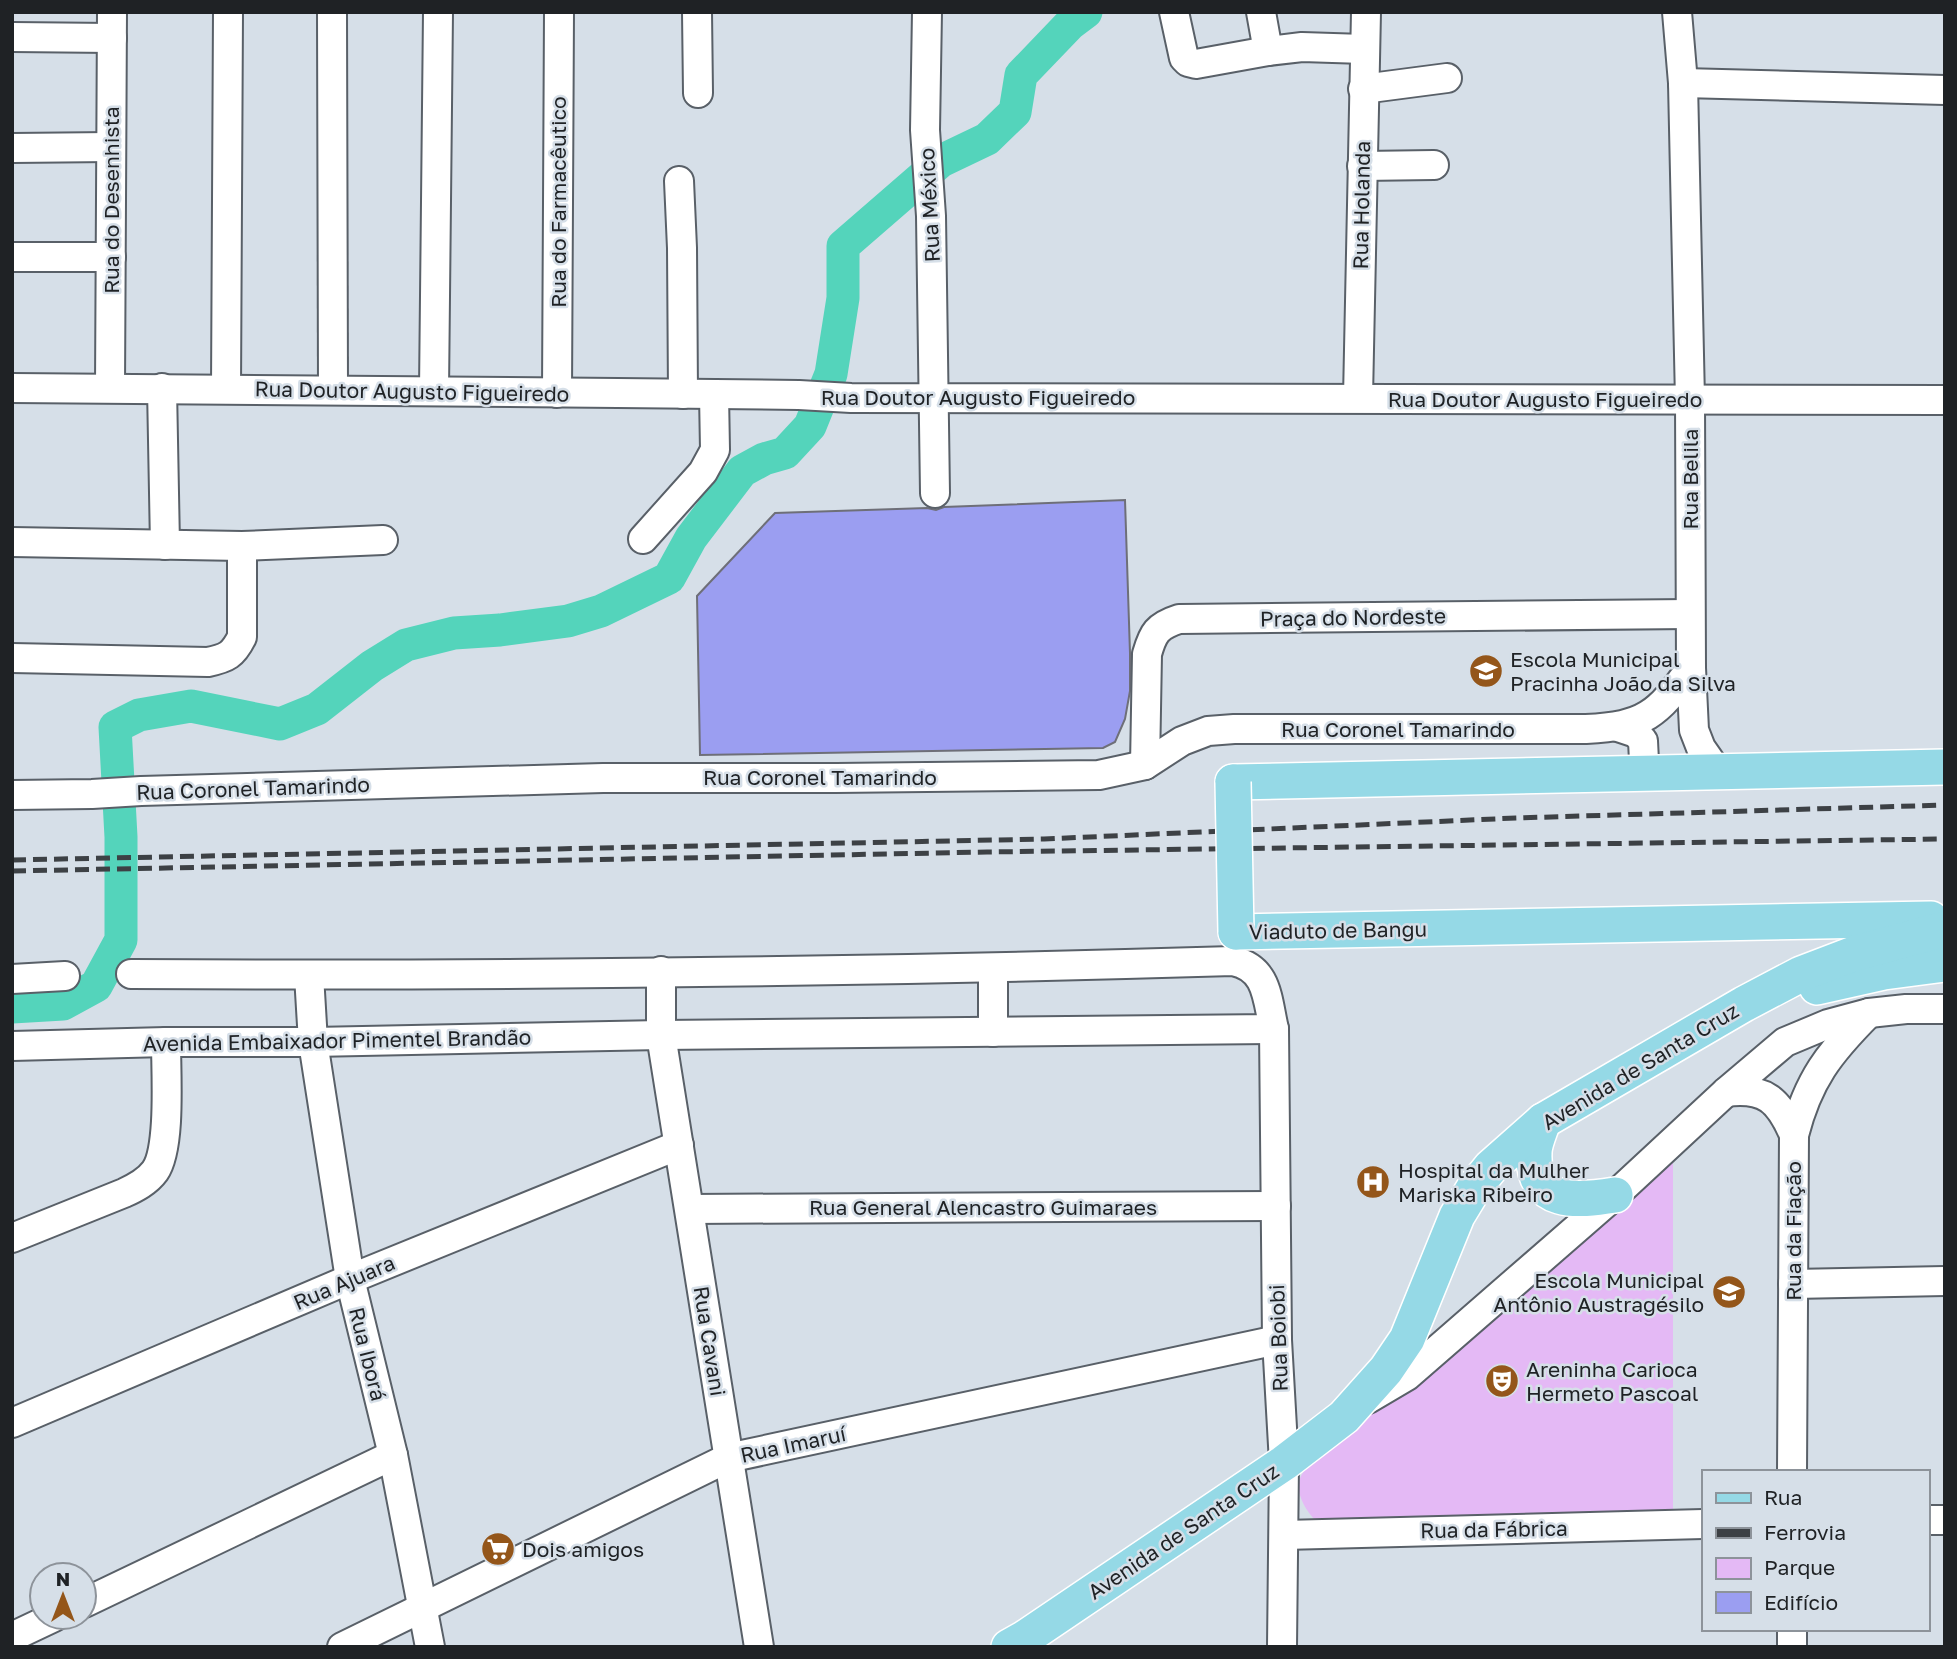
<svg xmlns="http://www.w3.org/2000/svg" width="1957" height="1659" font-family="'Golos Text',sans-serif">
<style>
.green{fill:#e4b9f5}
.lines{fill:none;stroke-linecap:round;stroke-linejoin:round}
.river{stroke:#54d4bb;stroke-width:33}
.building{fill:#9b9ef1;stroke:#6e6f78;stroke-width:2}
.minor-casing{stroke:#596068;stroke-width:32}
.major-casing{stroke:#fff;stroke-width:38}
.minor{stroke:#fff;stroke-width:28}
.major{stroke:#95d9e6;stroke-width:35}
.rail{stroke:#3d4145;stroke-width:5;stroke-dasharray:14 7;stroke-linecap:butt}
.major-bridge-casing{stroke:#fff;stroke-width:38;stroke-linecap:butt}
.major-bridge{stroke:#95d9e6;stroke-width:35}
.labels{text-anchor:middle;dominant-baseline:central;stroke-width:5;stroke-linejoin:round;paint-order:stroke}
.street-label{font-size:21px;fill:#1f2225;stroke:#d6dfe8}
.poi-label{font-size:21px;fill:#1f2225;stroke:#d6dfe8;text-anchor:start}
</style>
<rect width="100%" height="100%" fill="#d6dfe8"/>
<!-- green -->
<path class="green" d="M1673,1158V1513L1315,1520C1303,1507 1291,1486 1305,1470C1309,1464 1316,1459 1321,1454Z"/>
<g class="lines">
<!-- river -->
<path class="river" d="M12,1007L63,1004L96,986L121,940V837L115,727L139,715L191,706L280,724L317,709L372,666L406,645L454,633L500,630L568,621L601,611L669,578L691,538L742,471L764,459L785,453L810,426L831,374L843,298V246L941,161L987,139L1015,112L1021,75L1070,24L1086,12"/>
</g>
<!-- building -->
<path class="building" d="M1125,500L1130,653V691L1125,719L1115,742L1103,748L700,755L697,596L775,513L927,508L936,510L944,507Z"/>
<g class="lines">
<!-- minor casing -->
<g class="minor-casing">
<g id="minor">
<path d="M332,12L333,390"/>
<path d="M697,12L698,93"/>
<path d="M927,12L925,130L931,216L935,493"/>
<path d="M1174,12L1184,58L1188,62L1196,64L1268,51L1302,47L1364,49"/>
<path d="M1261,12L1268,51"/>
<path d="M1677,12L1683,83L1690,400L1691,668L1694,730L1701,748L1717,771"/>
<path d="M12,37L112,38"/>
<path d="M1683,83L1945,90"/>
<path d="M1363,89L1447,78"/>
<path d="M12,148L111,147"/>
<path d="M1362,166L1434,165"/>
<path d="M679,181L682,248L683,394"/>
<path d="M12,257H111"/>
<path d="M12,388L618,393L799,395L851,398L1945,400"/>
<path d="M110,388L112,12"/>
<path d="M162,388L165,545"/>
<path d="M226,389L228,12"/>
<path d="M434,391L438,12"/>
<path d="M557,393L559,12"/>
<path d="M1358,398L1366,12"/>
<path d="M643,539L703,472L715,450L714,394"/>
<path d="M12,542L242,546L383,540"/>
<path d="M12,658L208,662C227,658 233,655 242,637V546"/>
<path d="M1618,727L1636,733L1643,741L1644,761L1640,768L1629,773"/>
<path d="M1145,765L1147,654C1153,633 1157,626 1179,619L1690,614"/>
<path d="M12,795L92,794L141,791L603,778H836L1099,775L1145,765L1182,741L1208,731L1234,729H1586C1645,726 1657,715 1691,668"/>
<path d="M993,968V1032"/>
<path d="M661,971V1035L759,1647"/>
<path d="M309,975L313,1042L350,1279L393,1455L430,1647"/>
<path d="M12,979L65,976"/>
<path d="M1274,1029L1277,1340L1284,1463L1282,1647"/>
<path d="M12,1046L166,1042H313L661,1035L1274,1029C1267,999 1268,968 1233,961C865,972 498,976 131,974"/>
<path d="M1726,1092C1765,1087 1779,1100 1794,1135"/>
<path d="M690,1209L1276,1206"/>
<path d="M12,1238L124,1193C135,1188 147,1182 155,1171C171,1148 166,1073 166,1042"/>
<path d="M1793,1284L1945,1281"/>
<path d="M1368,1399L1407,1376L1615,1195L1726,1092L1785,1042L1828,1024L1869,1013L1906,1009H1945"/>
<path d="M12,1423L350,1279L679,1145"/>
<path d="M1792,1472L1794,1135C1808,1080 1829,1053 1869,1013"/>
<path d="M1927,1520H1945"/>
<path d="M1284,1535L1703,1524"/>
<path d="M84,1603L393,1455"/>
<path d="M1792,1629V1647"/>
<path d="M16,1635L54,1617"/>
<path d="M342,1647L728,1458L1277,1340"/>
</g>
</g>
<!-- major casing -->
<g class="major-casing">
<g id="major">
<path d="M1233,782L1945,767"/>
<path d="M1236,932L1931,919"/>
<path d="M1817,987L1884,972L1945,964"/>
<path d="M1543,1121C1540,1131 1534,1143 1534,1153C1532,1206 1577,1201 1615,1195"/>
<path d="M1009,1647L1025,1638L1284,1463L1344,1417L1386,1370L1407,1339L1457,1216L1474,1188L1491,1167L1543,1121L1744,1004L1801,974L1856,953L1945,929"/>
</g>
</g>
<!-- minor -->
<use href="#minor" class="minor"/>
<!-- major -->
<use href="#major" class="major"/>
<!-- rail -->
<g class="rail">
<path d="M12,860L1044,839L1516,818L1945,805"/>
<path d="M12,871L987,852L1945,839"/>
</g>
<!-- major-bridge casing -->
<g class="major-bridge-casing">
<path id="major-bridge" d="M1233,782L1236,932"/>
</g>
<!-- major-bridge -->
<use href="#major-bridge" class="major-bridge"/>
</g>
<!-- icons -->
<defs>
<g id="school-disc" transform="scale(1.75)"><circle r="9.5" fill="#94561a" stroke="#d6dfe8"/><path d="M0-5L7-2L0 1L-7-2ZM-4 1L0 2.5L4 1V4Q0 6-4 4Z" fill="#fff"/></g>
<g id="hospital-disc" transform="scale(1.75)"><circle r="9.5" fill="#94561a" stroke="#d6dfe8"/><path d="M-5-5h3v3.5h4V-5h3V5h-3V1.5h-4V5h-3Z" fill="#fff"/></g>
<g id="theatre-disc" transform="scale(1.75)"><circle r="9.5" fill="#94561a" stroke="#d6dfe8"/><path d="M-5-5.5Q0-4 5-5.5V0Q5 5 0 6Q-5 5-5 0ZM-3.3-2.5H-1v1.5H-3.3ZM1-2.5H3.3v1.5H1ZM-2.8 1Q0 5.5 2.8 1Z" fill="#fff"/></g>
<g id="supermarket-disc" transform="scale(1.75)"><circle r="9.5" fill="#94561a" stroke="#d6dfe8"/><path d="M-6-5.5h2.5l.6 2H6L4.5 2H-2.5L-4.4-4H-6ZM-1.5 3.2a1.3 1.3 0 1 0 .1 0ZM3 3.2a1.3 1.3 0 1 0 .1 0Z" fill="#fff"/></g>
</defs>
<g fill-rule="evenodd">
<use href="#school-disc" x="1486" y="671"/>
<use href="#hospital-disc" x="1373" y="1182"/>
<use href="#school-disc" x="1729" y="1292"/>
<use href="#theatre-disc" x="1502" y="1381"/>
<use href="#supermarket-disc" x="498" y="1549"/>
</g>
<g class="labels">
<!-- street labels -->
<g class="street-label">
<text transform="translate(111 200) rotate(-90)">Rua do Desenhista</text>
<text transform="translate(558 202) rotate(-90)">Rua do Farmacêutico</text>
<text transform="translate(929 205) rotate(-93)">Rua México</text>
<text transform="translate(1361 205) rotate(-89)">Rua Holanda</text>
<text transform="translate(412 391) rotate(1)">Rua Doutor Augusto Figueiredo</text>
<text x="978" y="397">Rua Doutor Augusto Figueiredo</text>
<text x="1545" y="399">Rua Doutor Augusto Figueiredo</text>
<text transform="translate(1690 479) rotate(-90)">Rua Belila</text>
<text transform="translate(1353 617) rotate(-1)">Praça do Nordeste</text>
<text x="1398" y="729">Rua Coronel Tamarindo</text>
<text x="820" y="777">Rua Coronel Tamarindo</text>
<text transform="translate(253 788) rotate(-2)">Rua Coronel Tamarindo</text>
<text transform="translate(1338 930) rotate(-1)">Viaduto de Bangu</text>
<text transform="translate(337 1040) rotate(-1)">Avenida Embaixador Pimentel Brandão</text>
<text transform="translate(1640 1066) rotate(-31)">Avenida de Santa Cruz</text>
<text x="983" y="1207">Rua General Alencastro Guimaraes</text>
<text transform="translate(1793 1231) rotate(-90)">Rua da Fiação</text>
<text transform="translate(344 1282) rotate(-23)">Rua Ajuara</text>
<text transform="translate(1278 1338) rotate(-92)">Rua Boiobi</text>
<text transform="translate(710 1341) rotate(81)">Rua Cavani</text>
<text transform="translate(368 1354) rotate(76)">Rua Iborá</text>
<text transform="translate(793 1444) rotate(-12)">Rua Imaruí</text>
<text transform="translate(1494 1529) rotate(-1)">Rua da Fábrica</text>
<text transform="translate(1183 1531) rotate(-34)">Avenida de Santa Cruz</text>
</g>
<!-- poi labels -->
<g class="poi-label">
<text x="1510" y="659">Escola Municipal<tspan x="1510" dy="24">Pracinha João da Silva</tspan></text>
<text x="1398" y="1170">Hospital da Mulher<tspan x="1398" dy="24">Mariska Ribeiro</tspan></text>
<text x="1704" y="1280" text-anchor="end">Escola Municipal<tspan x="1704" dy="24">Antônio Austragésilo</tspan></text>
<text x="1526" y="1369">Areninha Carioca<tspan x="1526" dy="24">Hermeto Pascoal</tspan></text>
<text x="522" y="1549">Dois amigos</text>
</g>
</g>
<!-- border -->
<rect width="1957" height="1659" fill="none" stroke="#1f2225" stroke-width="28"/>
<!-- legend -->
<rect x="1702" y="1470" width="228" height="161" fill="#d6dfe8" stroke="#8d939a" stroke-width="2"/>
<rect x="1716" y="1493" width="35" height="10" fill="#95d9e6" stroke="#8d939a" stroke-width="2"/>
<text x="1764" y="1505" font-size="21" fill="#1f2225">Rua</text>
<rect x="1716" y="1528" width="35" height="10" fill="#3d4145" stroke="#8d939a" stroke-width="2"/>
<text x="1764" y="1540" font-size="21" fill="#1f2225">Ferrovia</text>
<rect x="1716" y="1558" width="35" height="21" fill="#e4b9f5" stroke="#8d939a" stroke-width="2"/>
<text x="1764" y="1575" font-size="21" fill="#1f2225">Parque</text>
<rect x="1716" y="1592" width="35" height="21" fill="#9b9ef1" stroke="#8d939a" stroke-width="2"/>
<text x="1764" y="1610" font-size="21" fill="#1f2225">Edifício</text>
<!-- north arrow -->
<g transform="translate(63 1596)"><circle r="33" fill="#d6dfe8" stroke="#8d939a" stroke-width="2"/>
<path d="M0-5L12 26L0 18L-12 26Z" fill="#94561a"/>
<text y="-10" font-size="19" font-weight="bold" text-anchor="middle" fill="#1f2225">N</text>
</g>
</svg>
